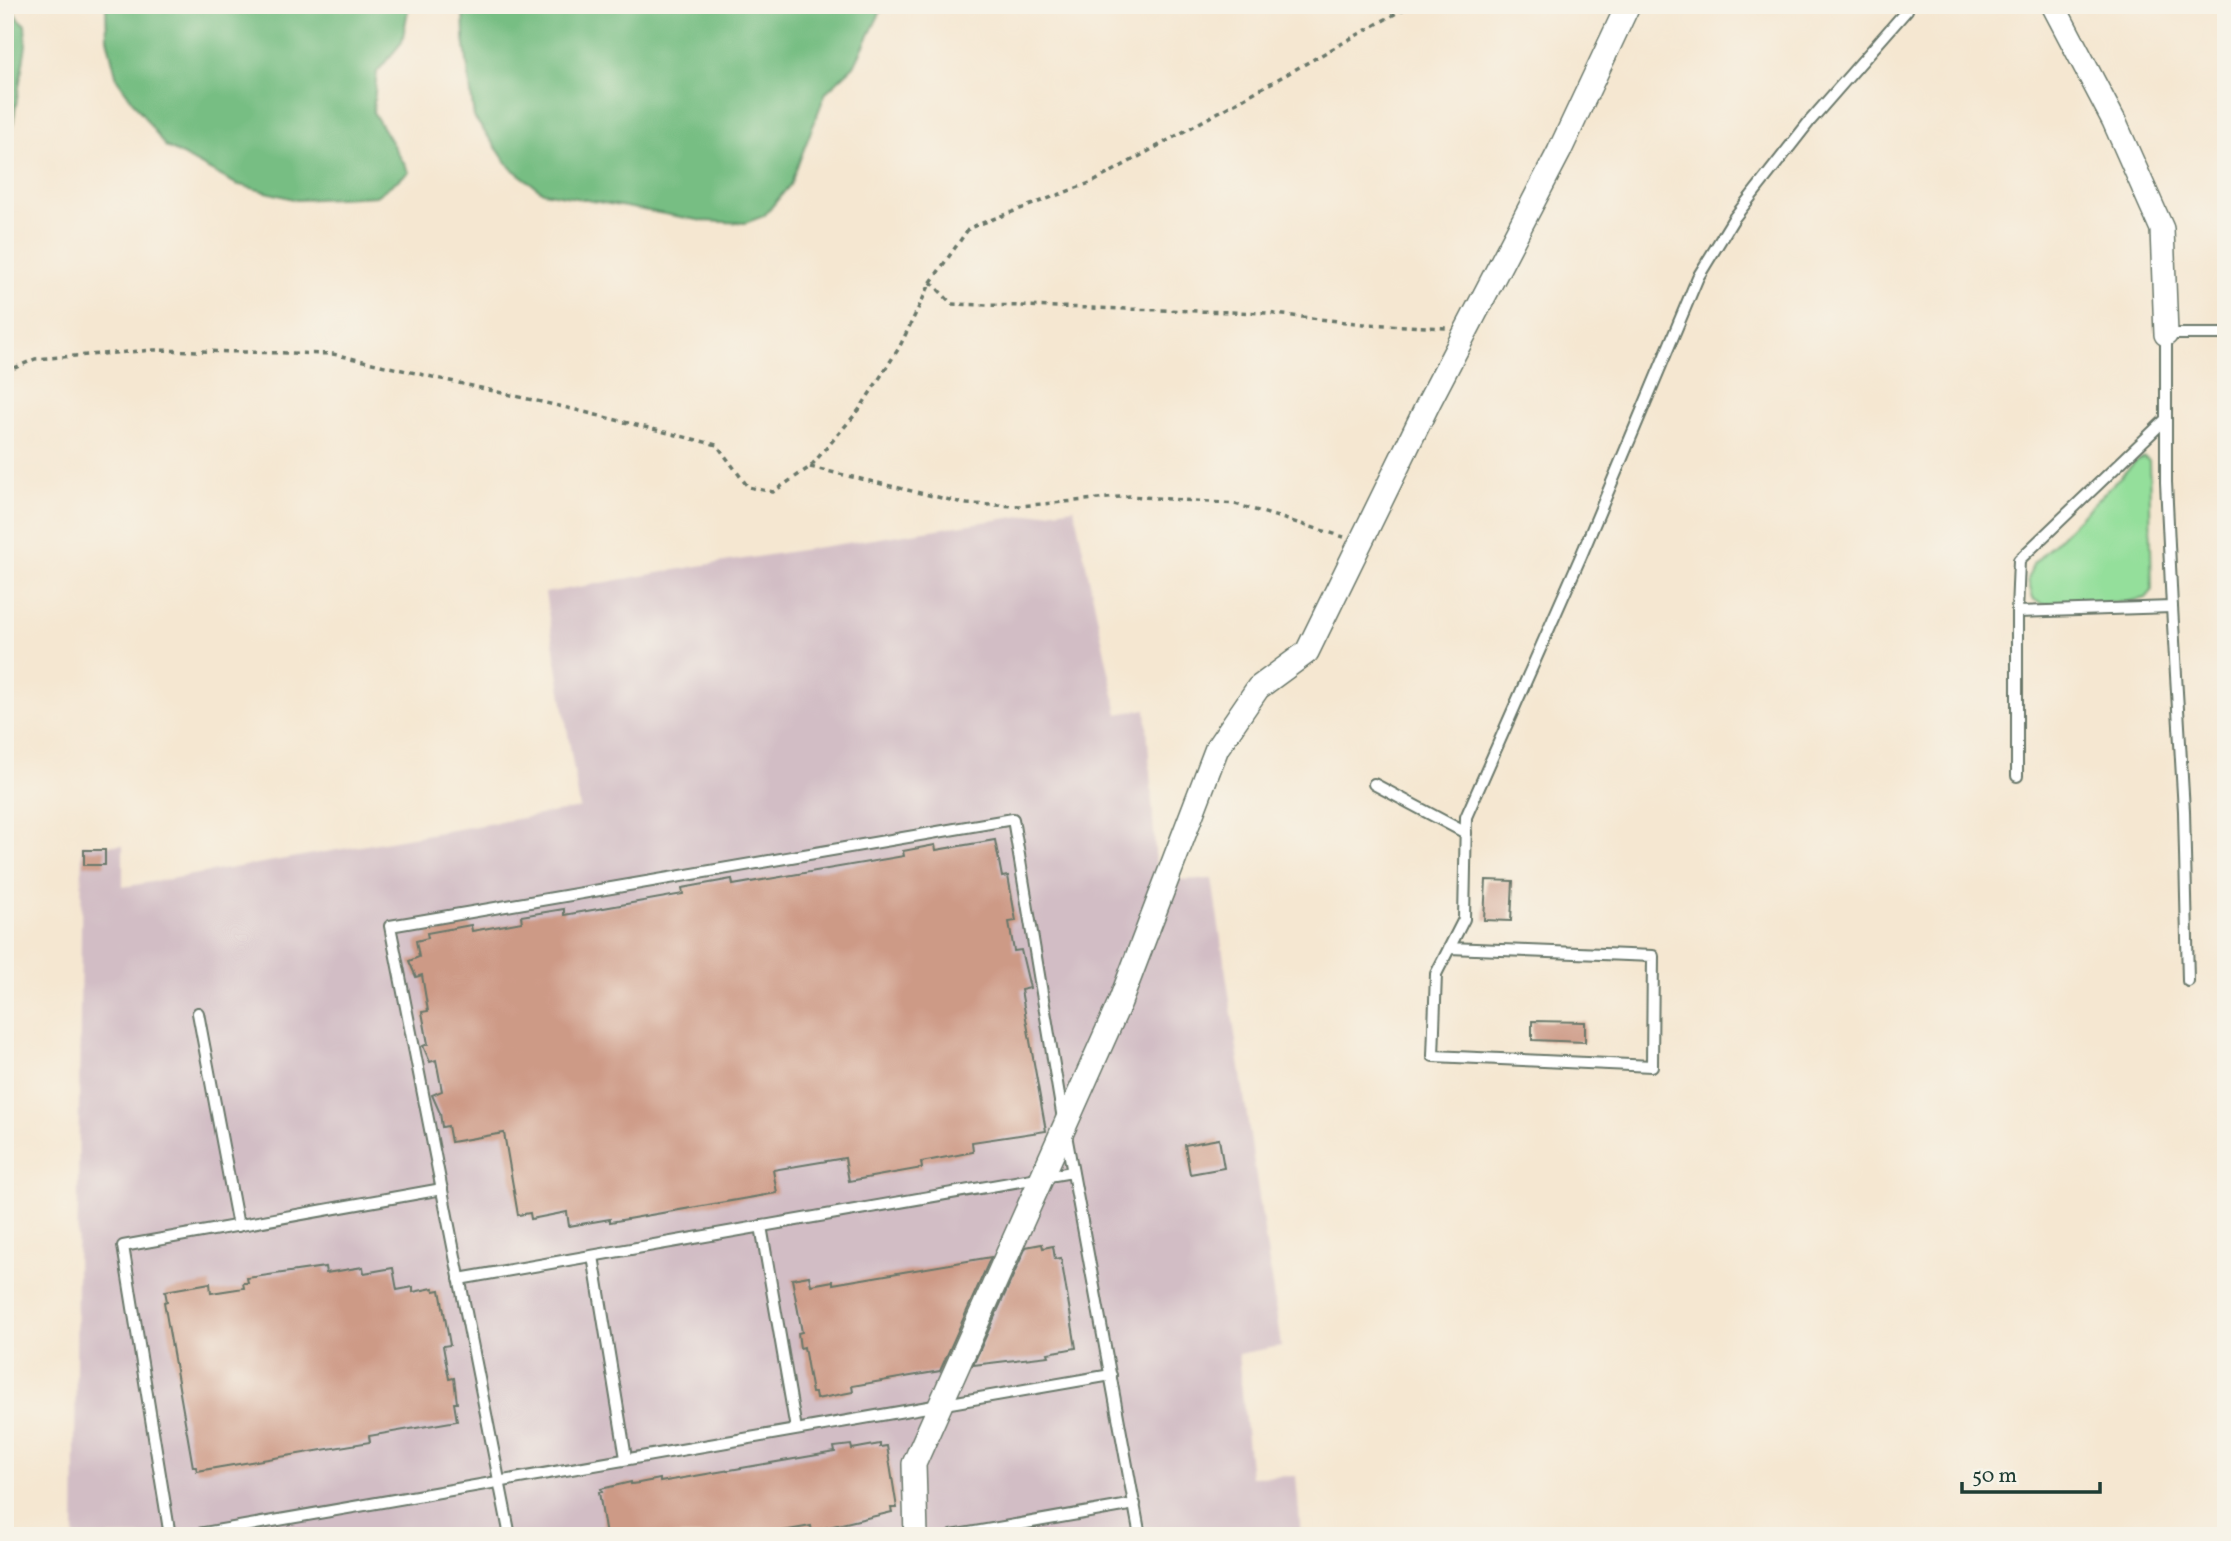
<svg xmlns="http://www.w3.org/2000/svg" width="2231" height="1541" font-family="Vollkorn,serif">
<style>
.industrial{fill:#d2bdc5}
.green{fill:#94df9b;stroke:#5a8e68;stroke-width:2}
.forest{fill:#77be83;stroke:#4b7e5c;stroke-width:2}
.building{fill:#cd9a86}
.lines{fill:none;stroke-linecap:round;stroke-linejoin:round}
.lane-casing{stroke:#6a786b;stroke-width:14}
.street-casing{stroke:#6a786b;stroke-width:26}
.path{stroke:#6a786b;stroke-width:3.5;stroke-dasharray:5 5;stroke-linecap:butt}
.lane{stroke:#fff;stroke-width:10}
.street{stroke:#fff;stroke-width:23}
</style>
<rect width="100%" height="100%" fill="#f7f3e8"/>
<filter id="ink" filterUnits="userSpaceOnUse"><feTurbulence type="fractalNoise" baseFrequency=".0143" numOctaves="2"/><feDisplacementMap in="SourceGraphic" scale="14" xChannelSelector="R" yChannelSelector="G"/><feConvolveMatrix kernelMatrix="1 2 1 2 8 2 1 2 1" color-interpolation-filters="sRGB"/></filter>
<filter id="wash" filterUnits="userSpaceOnUse"><feTurbulence type="fractalNoise" baseFrequency=".00686" numOctaves="4" result="noise"/><feDisplacementMap in="SourceGraphic" scale="28" xChannelSelector="R" yChannelSelector="G"/><feGaussianBlur stdDeviation="1.57" result="paint"/><feColorMatrix in="noise" values="0 0 0 0 0 0 0 0 0 0 0 0 0 0 0 0 0 1.4 0 .05"/><feComposite in="paint" operator="in"/></filter>
<g filter="url(#wash)">
<rect width="100%" height="100%" fill="#f5e7d1"/>
<!-- industrial -->
<path class="industrial" d="M1074,508L1118,714L1146,709L1157,880L1212,879L1281,1346L1238,1354L1251,1477L1296,1476L1301,1536H74L82,845H123V887L580,808L545,593L698,566Z"/>
<!-- green -->
<path class="green" d="M2144,457L2149,461L2152,591L2146,598L2126,602L2042,604L2033,599L2028,580L2033,564L2136,461Z"/>
<!-- forest -->
<g class="forest">
<path d="M106,5H409L402,42L377,72L373,112L409,172L376,196L297,200L236,184L165,146L117,79L107,38Z"/>
<path d="M463,5H884L854,66L826,92L790,185L764,216L745,223L703,221L543,192L511,168L474,117L464,38Z"/>
<path d="M5,9H10L25,25L26,45L9,147L5,151Z"/>
</g>
<g id="blocks">
<!-- building -->
<g class="building">
<path d="M995,840L1002,877L1008,876L1016,921L1009,922L1014,951L1021,950L1030,988L1021,990L1046,1131L972,1142L973,1152L921,1162L922,1168L849,1181L845,1158L773,1170L777,1193L610,1222V1219L569,1226L567,1212L531,1219L530,1213L518,1215L504,1133L451,1142L448,1126L442,1127L440,1113L432,1095L442,1091L436,1060L430,1062L423,1046L428,1044L422,1012L428,1011L422,975L416,977L409,961L419,957L416,941L428,938L427,933L471,925L472,931L522,922L521,916L564,909V915L683,894L682,888L732,879L733,885L904,856L903,851L935,845L936,850Z"/>
<rect x="84" y="850" width="21" height="15"/>
<path d="M1486,880L1513,881L1511,921L1484,920Z"/>
<path d="M1532,1021L1585,1022V1042L1532,1040Z"/>
<path d="M1219,1139L1224,1168L1190,1174L1185,1145Z"/>
<path d="M1042,1244L1043,1248L1053,1246L1055,1259L1061,1258L1076,1348L1048,1353L1049,1356L973,1365L1026,1247Z"/>
<path d="M991,1257L940,1371L852,1386L853,1392L816,1399L815,1393H812L804,1347L800,1348L798,1333L802,1332L792,1279L809,1276L811,1285L833,1281V1284Z"/>
<path d="M325,1267L326,1273L363,1267L364,1273L393,1268L397,1290L413,1287V1292L433,1288L434,1291L440,1290L450,1345L443,1346L449,1379L454,1378L457,1403H454L457,1421L369,1436L370,1442L197,1471L196,1467H193L164,1302L167,1301L165,1291L210,1283L211,1293L244,1288L243,1283H248L247,1278Z"/>
<path d="M880,1444V1447L887,1446L897,1508H891L892,1512L812,1531L811,1526L755,1536H606L599,1492H602L601,1489L631,1482V1484L639,1483L660,1479V1482L835,1452L834,1447L851,1445L852,1449Z"/>
</g>
</g>
</g>
<g filter="url(#ink)">
<use href="#blocks" fill-opacity="0" stroke="#6a786b" stroke-width="2"/>
<g class="lines">
<!-- lane casing -->
<g class="lane-casing">
<g id="lane">
<path d="M2165,420L2019,560L2017,612L2172,607L2166,482V334H2226"/>
<path d="M2172,607L2184,811L2188,981"/>
<path d="M2017,776V612"/>
<path d="M1374,784L1466,833"/>
<path d="M1449,948L1653,956L1652,1066L1433,1056L1436,974L1464,919L1466,817L1581,556L1698,277L1734,218L1809,122L1907,10L1908,5"/>
<path d="M198,1013L238,1226"/>
<path d="M1066,1135L1140,1536"/>
<path d="M761,1226L796,1429"/>
<path d="M593,1256L626,1458"/>
<path d="M459,1279L1072,1172"/>
<path d="M170,1536L123,1246L442,1189"/>
<path d="M187,1536L1111,1375"/>
<path d="M510,1536L390,926L1013,819L1063,1119"/>
<path d="M952,1536L1135,1504"/>
</g>
</g>
<!-- street casing -->
<g class="street-casing">
<g id="street">
<path d="M2053,5L2114,121L2162,229L2166,334"/>
<path d="M916,1536L914,1464L1120,1002L1217,748L1258,688L1307,652L1429,402L1559,152L1628,5"/>
</g>
</g>
<!-- path -->
<g class="path">
<path d="M931,282L952,304L1266,313L1364,324L1447,328"/>
<path d="M5,372L35,359L154,350L333,354L576,410L717,445L748,487L773,492L810,467L859,410L899,348L931,282L969,228L1095,181L1411,5"/>
<path d="M810,467L967,504L1020,506L1130,496L1235,504L1344,537"/>
</g>
<!-- lane -->
<use href="#lane" class="lane"/>
<!-- street -->
<use href="#street" class="street"/>
</g>
</g>
<!-- margin -->
<rect width="2231" height="1541" fill="none" stroke="#f7f3e8" stroke-width="28"/>
<!-- scale -->
<path d="M1962 1482v10h138v-10" fill="none" stroke="#1f3d34" stroke-width="3.5"/>
<text x="1972" y="1482" font-size="21" fill="#1f3d34" stroke="#f7f3e8" stroke-width="5" paint-order="stroke">50 m</text>
</svg>
